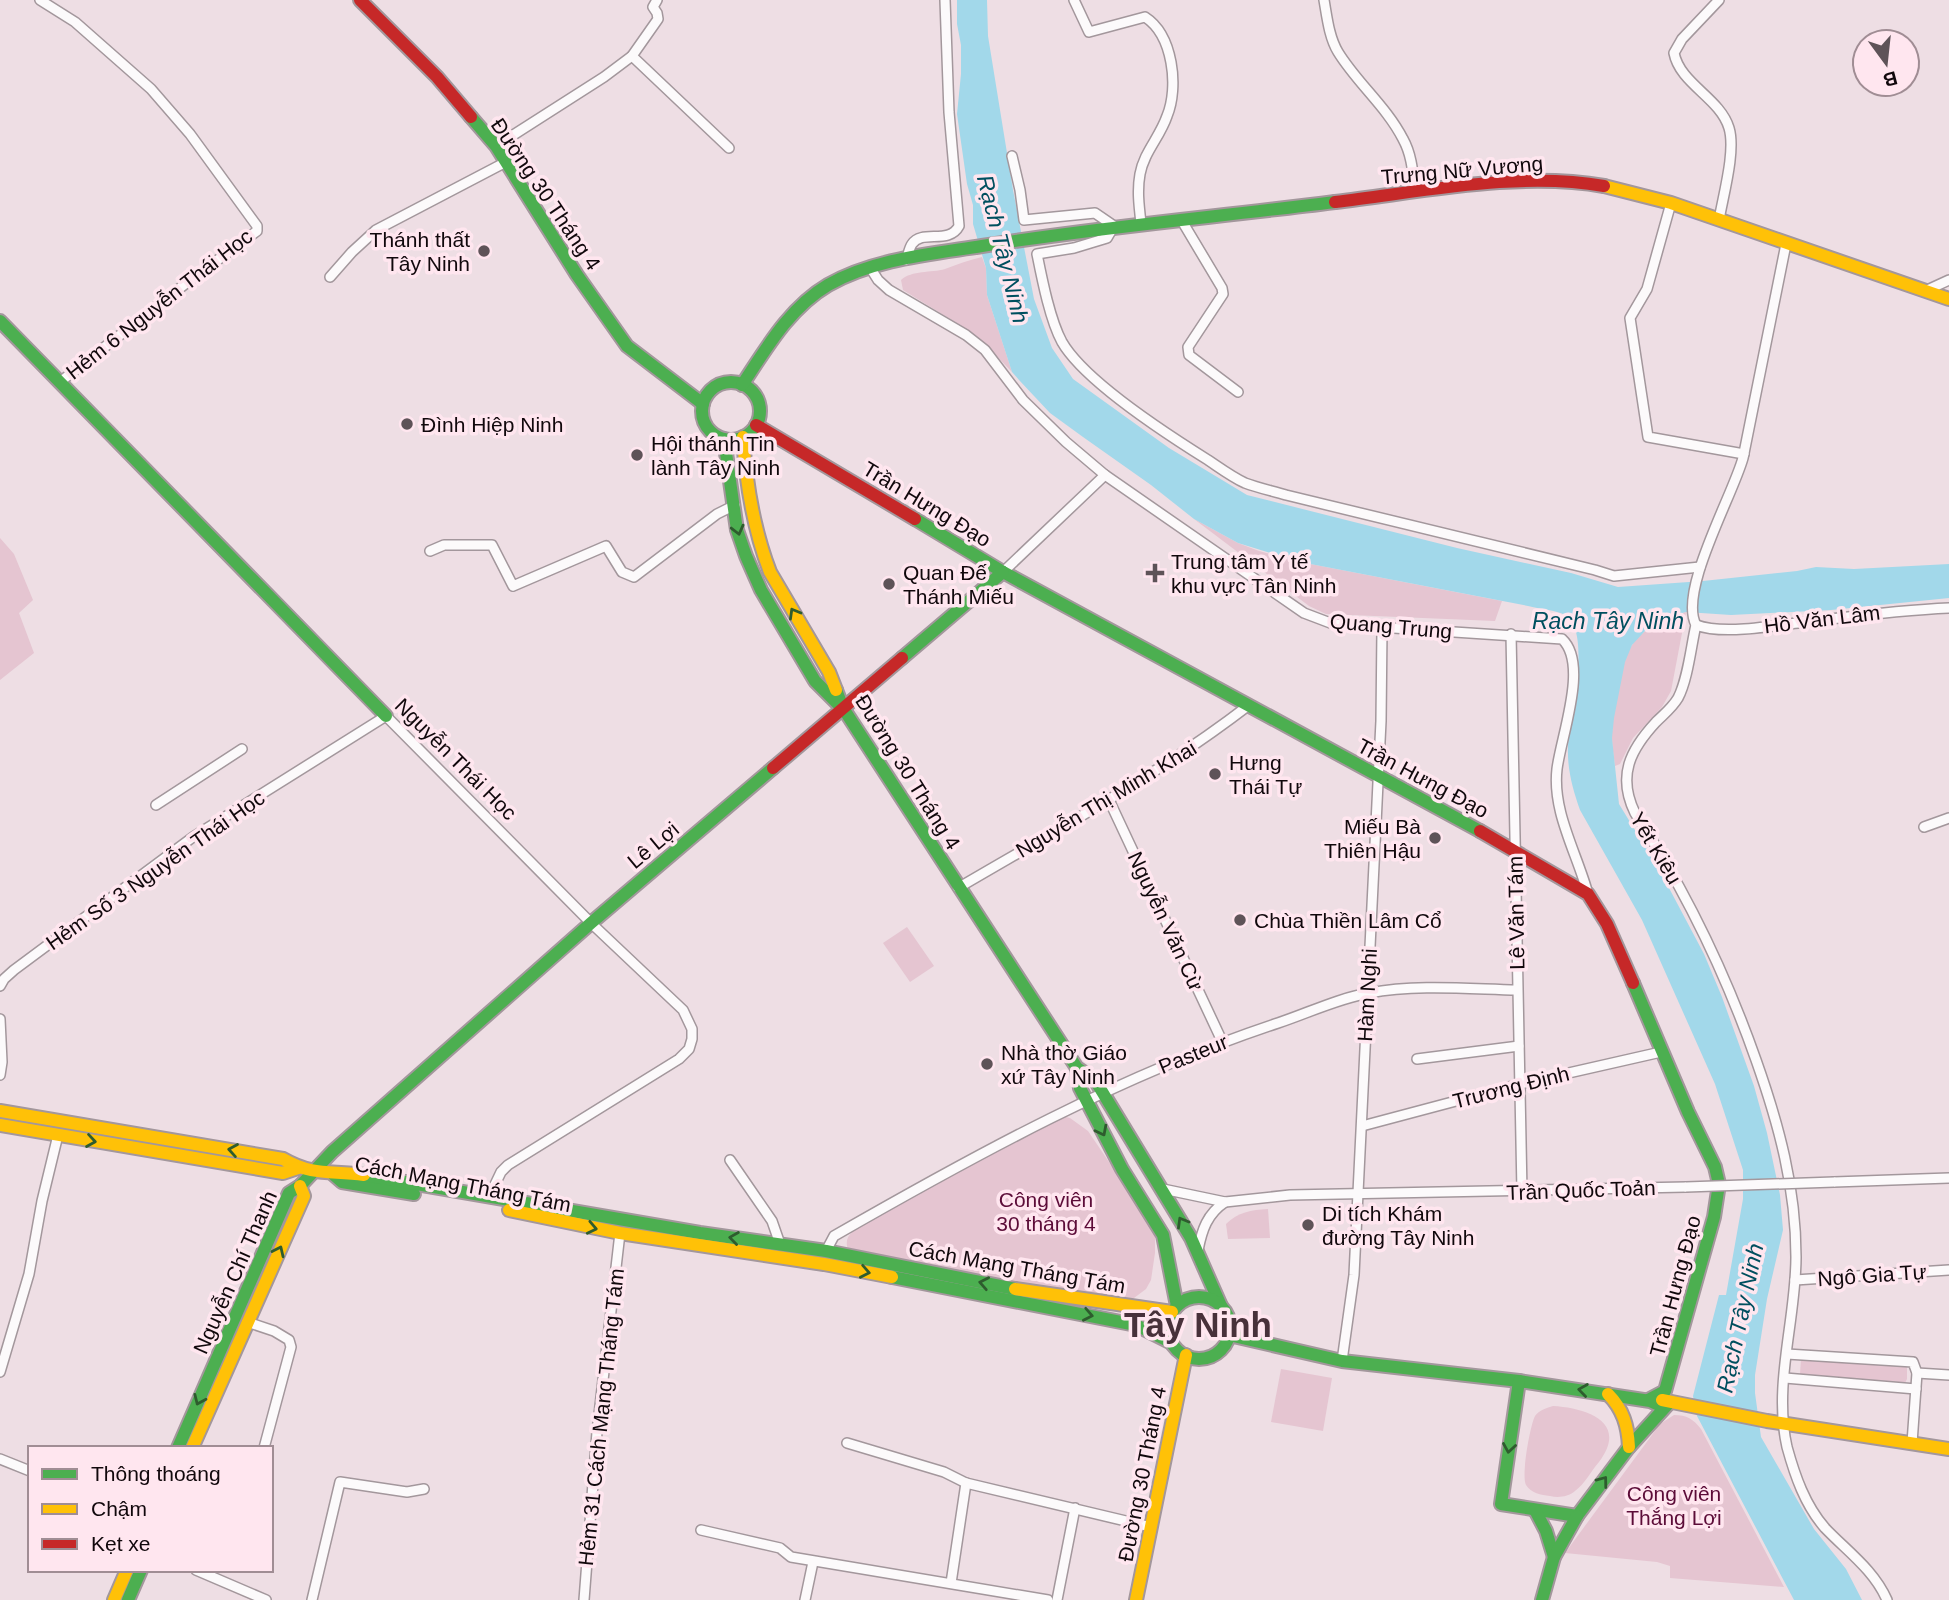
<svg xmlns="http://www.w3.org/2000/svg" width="1949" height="1600" font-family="Helvetica,sans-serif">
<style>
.green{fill:#e5c5d1}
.water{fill:#a2d8ea}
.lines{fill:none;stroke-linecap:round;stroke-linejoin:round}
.street-casing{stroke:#a3979c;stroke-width:12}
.fast-casing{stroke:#a3979c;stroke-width:16}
.slow-casing{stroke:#a3979c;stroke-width:16}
.jam-casing{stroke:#a3979c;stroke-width:16}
.street{stroke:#fcfafb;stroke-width:9}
.fast{stroke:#4caf50;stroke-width:12}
.slow{stroke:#ffc107;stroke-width:12}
.jam{stroke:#c62828;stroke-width:12}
.street-bridge-casing{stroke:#a3979c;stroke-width:12;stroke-linecap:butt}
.street-bridge{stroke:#fcfafb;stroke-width:9}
.oneway{stroke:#2e5c2e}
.poi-dot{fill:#5e5358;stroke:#ffe6ef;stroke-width:2.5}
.labels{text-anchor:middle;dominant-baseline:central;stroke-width:7;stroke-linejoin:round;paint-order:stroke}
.street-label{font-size:21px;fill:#11080c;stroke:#ffe6ef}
.poi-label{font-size:21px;fill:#11080c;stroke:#ffe6ef;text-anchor:start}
.park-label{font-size:21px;fill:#5c0c38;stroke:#ffe6ef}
.water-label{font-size:23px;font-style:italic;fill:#004f5f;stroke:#ffe6ef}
.town-label{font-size:35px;font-weight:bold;fill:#48313a;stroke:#ffe6ef}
</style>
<rect width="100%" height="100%" fill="#eedee4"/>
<!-- green -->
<g class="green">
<path d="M982,257L986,268L987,295L1012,372L987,346L963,327L903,290L901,280C912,270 931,273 945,269C958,264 969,260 982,257Z"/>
<path d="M1194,519L1238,543L1259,551L1300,562L1502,601L1495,621L1326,614L1309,606Z"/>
<path d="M0,538L14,554L33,600L19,613L34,653L0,680Z"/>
<path d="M1686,612L1671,691L1662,707L1633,738L1620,764L1615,766C1614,757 1612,747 1612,738C1612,714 1620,661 1634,642C1647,626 1666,618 1686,612Z"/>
<path d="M907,927L934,966L910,982L883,943Z"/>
<path d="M1062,1116L1070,1118L1088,1131L1155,1230V1253L1151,1280L1146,1289L1130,1301H1115L867,1256L848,1249C843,1236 854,1231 863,1223Z"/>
<path d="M1268,1209L1270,1238L1228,1239L1226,1224C1238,1212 1251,1210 1268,1209Z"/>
<path d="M1801,1359L1907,1365V1379L1905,1383L1800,1374Z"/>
<path d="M1281,1369L1332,1378L1323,1431L1271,1422Z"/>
<path d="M1553,1406C1587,1408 1629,1422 1599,1462C1591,1471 1585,1484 1575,1491C1568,1497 1558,1498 1550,1496C1541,1495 1531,1493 1526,1485C1521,1476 1530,1426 1535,1416C1539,1410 1547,1408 1553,1406Z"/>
<path d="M1674,1415C1687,1415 1693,1419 1701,1429L1784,1587L1670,1578V1566L1657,1562L1565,1553L1660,1424Z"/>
</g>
<!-- water -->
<path class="water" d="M957,0H987L988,36L1013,190L1034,299L1052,348L1073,379L1169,448L1247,495L1457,548L1571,573L1618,587L1703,581L1797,571L1816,567L1854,569L1949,564V598L1831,610L1731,615L1686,612L1671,616L1645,631L1632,645L1625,662L1614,718L1612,738L1619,804L1660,871L1704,954L1722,997L1754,1086L1767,1133L1780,1195L1783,1230L1767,1299L1755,1375V1393L1761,1437L1814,1529L1846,1569L1862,1600H1794L1697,1416L1693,1396L1719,1295H1726L1743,1199V1170L1715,1084L1642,920L1580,810C1573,790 1567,769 1568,747C1569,719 1593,632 1565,615C1556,610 1539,609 1528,606L1300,562L1238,543L1194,519L1151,485L1083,437L1050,413L1019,380L1012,372L987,295L986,268L973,224V205L967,184L957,114L961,74V45L957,24Z"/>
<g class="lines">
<!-- street casing -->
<g class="street-casing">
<g id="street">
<path d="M40,0L75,22L151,89L190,134L257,226V231L189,281L60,382"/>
<path d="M1074,0L1089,32L1145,17C1173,35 1179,87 1167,116C1160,137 1144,152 1140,174C1137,190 1139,206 1141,223"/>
<path d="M1324,0C1327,17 1329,37 1338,52C1357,83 1386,106 1403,139C1412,155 1413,174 1415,191"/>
<path d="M632,56L729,148"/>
<path d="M496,146L604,77L632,56L658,19L657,13L653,7L657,0"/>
<path d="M1012,156L1020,190L1024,220L1095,213L1114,226L1107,238L1074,248L1037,254C1042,279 1050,320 1062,342C1085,382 1168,435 1208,460C1220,468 1232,477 1245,483C1258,488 1273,491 1286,495L1595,570L1614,576L1700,567"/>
<path d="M1671,203L1647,289L1630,318L1648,437L1744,454"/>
<path d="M1719,220C1723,196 1736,151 1729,128C1720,98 1680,84 1674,53L1682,39L1719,0"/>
<path d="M1182,221L1222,288L1223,294L1188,347L1189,355L1238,392"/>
<path d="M1786,244L1743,458C1733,495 1678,591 1696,625C1691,646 1688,679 1678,698C1672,708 1664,714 1656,722C1630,750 1617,776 1635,813C1686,891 1725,972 1756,1060C1779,1125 1796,1188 1796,1257C1796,1319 1773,1385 1787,1447C1795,1476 1805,1505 1825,1528C1847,1551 1874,1570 1887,1600"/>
<path d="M906,260C908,256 909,248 912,244C922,229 949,245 959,226L949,112L945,0"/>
<path d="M871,269L878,280L889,290L966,335L985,350L1023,400L1066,442L1105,475L1304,613L1333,624L1562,639C1589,664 1561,736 1557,769C1552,812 1577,853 1588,894"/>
<path d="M330,277L352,252L376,230L506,162"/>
<path d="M1925,291L1949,280"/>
<path d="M430,551L444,545H492L513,586L606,546L622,572L634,577L717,514L735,505"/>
<path d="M1003,572L1105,475"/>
<path d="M1696,625C1723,635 1769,626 1798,623C1848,617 1898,610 1949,608"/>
<path d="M1511,634L1522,1192"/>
<path d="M1109,800L1222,1041"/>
<path d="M156,805L242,749"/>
<path d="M1924,827L1949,818"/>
<path d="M958,888C1057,830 1158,775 1249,705"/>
<path d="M0,986L4,979L14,970L193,837L386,716L591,923L683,1010L692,1029V1039L689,1049L679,1059L508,1165L501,1172L489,1197"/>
<path d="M0,1019L2,1062L0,1075"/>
<path d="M1417,1059L1519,1046"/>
<path d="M1362,1126L1520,1084L1661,1052"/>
<path d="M730,1160L772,1221L780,1244"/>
<path d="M1834,1182L1949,1178"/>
<path d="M1163,1189L1225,1202L1290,1195L1686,1187"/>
<path d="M1198,1250C1202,1230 1207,1214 1225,1202"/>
<path d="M826,1251L834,1236C977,1154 1121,1075 1278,1023C1308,1013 1339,998 1369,993C1417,984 1469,989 1517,990"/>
<path d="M1795,1280L1949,1270"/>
<path d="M247,1322L274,1331L289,1340L291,1347L264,1448"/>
<path d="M1787,1354L1913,1362L1917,1373L1912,1443"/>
<path d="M1342,1361L1354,1275L1381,721L1382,629"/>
<path d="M0,1372L29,1274L42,1201L58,1135"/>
<path d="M1917,1373L1949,1375"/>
<path d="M1785,1378L1916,1389"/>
<path d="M847,1443L944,1472L966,1483L1151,1527"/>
<path d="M0,1459L30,1471"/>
<path d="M701,1530L780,1548L791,1557L1048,1600"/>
<path d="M196,1570L266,1600"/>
<path d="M951,1583L966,1483"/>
<path d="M312,1600L340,1482L407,1492L424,1489"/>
<path d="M584,1600L597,1432L620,1233"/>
<path d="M805,1600L813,1562"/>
<path d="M1057,1600L1075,1508"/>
</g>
</g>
<!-- fast casing -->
<g class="fast-casing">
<g id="fast">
<path d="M471,117L496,146L577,275L627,346L703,404"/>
<path d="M0,321L386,716"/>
<circle cx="731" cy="411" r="29"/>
<path d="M742,385C766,349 789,308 828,285C873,259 931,254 982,246C1099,227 1217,217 1335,202"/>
<path d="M724,439L737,530L746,556L761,590L815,681L839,705"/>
<path d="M915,519L1003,572L1480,831"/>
<path d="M902,658L1003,572"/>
<path d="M836,690L843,708L1077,1068L1095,1080L1191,1238L1221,1306"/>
<path d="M1633,983L1688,1112L1715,1167L1719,1184L1714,1217L1665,1391L1648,1400"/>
<path d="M1077,1068L1080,1088L1122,1169L1163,1235L1177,1306"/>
<path d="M334,1175L342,1182L414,1194"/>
<path d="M364,1175L700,1233L826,1251L1015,1289"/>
<path d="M892,1277L1136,1325L1172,1343"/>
<circle cx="1199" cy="1328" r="31"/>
<path d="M1229,1335L1342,1361L1519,1381L1650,1401L1659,1405L1669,1403"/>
<path d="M1519,1381L1501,1504L1577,1516L1629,1447L1669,1403"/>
<path d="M178,1448L289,1193L300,1186L332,1152L591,923L773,768"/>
<path d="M1535,1510L1546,1531L1554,1557"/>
<path d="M128,1600L141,1570"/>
<path d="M1542,1600L1554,1557L1577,1516"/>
</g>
</g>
<!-- slow casing -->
<g class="slow-casing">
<g id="slow">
<path d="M1604,186L1671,203L1949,299"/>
<path d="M743,437C746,484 753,528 770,572L829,672L836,690"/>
<path d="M0,1111L283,1159C314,1177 332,1170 364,1175"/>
<path d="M0,1125L283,1173L298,1168"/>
<path d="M509,1210L620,1233L824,1264L892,1277"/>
<path d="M1015,1289L1172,1312"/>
<path d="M1608,1394C1623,1409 1628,1426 1629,1447"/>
<path d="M1662,1400L1767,1421L1949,1449"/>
<path d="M192,1448L304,1196L300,1186"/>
<path d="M114,1600L127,1570"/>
<path d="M1136,1600L1186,1355"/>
</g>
</g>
<!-- jam casing -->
<g class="jam-casing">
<g id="jam">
<path d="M360,0L437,77L471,117"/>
<path d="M1335,202C1421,192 1518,171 1604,186"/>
<path d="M756,425L915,519"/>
<path d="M773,768L902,658"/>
<path d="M1480,831L1588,894L1607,924L1633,983"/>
</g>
</g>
<!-- street -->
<use href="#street" class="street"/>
<!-- fast -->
<use href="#fast" class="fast"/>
<!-- slow -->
<use href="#slow" class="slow"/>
<!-- jam -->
<use href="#jam" class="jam"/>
<!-- street-bridge casing -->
<g class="street-bridge-casing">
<path id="street-bridge" d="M1686,1187L1834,1182"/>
</g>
<!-- street-bridge -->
<use href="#street-bridge" class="street-bridge"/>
</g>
<!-- one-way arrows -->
<defs><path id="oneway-chevron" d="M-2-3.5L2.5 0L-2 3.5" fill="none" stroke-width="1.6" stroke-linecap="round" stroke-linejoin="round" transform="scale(1.75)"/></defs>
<g class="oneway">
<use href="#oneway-chevron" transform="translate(738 530) rotate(76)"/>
<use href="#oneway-chevron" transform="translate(794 613) rotate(-120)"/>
<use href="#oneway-chevron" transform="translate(1102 1131) rotate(63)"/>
<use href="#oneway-chevron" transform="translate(91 1141) rotate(9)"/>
<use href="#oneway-chevron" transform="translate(233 1150) rotate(-170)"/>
<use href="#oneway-chevron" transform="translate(1182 1222) rotate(-120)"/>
<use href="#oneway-chevron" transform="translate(592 1228) rotate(12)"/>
<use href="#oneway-chevron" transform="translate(734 1238) rotate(-172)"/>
<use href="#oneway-chevron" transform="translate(279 1251) rotate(-65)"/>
<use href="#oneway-chevron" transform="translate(865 1272) rotate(11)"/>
<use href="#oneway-chevron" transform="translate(984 1283) rotate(-169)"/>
<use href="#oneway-chevron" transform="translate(1088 1315) rotate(11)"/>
<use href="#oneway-chevron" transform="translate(1583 1390) rotate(-172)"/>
<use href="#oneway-chevron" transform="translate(199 1400) rotate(114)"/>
<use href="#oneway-chevron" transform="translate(1509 1448) rotate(99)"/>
<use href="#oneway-chevron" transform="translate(1603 1481) rotate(-53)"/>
</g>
<!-- markers -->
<g class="poi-dot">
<circle cx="484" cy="251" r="7"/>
<circle cx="407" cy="424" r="7"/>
<circle cx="637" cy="455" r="7"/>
<path d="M1151.5 562.5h7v7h7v7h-7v7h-7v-7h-7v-7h7z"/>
<circle cx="889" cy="584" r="7"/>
<circle cx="1215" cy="774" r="7"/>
<circle cx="1435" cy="838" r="7"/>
<circle cx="1240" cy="920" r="7"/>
<circle cx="987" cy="1064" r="7"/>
<circle cx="1308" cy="1225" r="7"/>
</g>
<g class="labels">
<!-- street labels -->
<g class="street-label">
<text transform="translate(1462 170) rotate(-5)">Trưng Nữ Vương</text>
<text transform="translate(546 194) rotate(56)">Đường 30 Tháng 4</text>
<text transform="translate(159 304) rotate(-38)">Hẻm 6 Nguyễn Thái Học</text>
<text transform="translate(927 504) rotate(31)">Trần Hưng Đạo</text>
<text transform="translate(1822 619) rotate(-7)">Hồ Văn Lâm</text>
<text transform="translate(1391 626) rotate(5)">Quang Trung</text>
<text transform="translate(456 759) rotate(45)">Nguyễn Thái Học</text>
<text transform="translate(908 772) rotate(58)">Đường 30 Tháng 4</text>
<text transform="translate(1423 778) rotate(28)">Trần Hưng Đạo</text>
<text transform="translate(1106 799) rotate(-31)">Nguyễn Thị Minh Khai</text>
<text transform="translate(653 845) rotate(-40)">Lê Lợi</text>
<text transform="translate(1656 848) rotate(59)">Yết Kiêu</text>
<text transform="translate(155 870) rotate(-35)">Hẻm Số 3 Nguyễn Thái Học</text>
<text transform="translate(1516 913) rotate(-91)">Lê Văn Tám</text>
<text transform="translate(1166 921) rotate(65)">Nguyễn Văn Cừ</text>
<text transform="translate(1367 995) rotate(-87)">Hàm Nghi</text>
<text transform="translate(1193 1054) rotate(-22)">Pasteur</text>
<text transform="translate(1511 1087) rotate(-14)">Trương Định</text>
<text transform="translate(463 1184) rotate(11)">Cách Mạng Tháng Tám</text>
<text transform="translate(1581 1190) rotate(-2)">Trần Quốc Toản</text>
<text transform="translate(1017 1267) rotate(10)">Cách Mạng Tháng Tám</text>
<text transform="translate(235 1272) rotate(-66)">Nguyễn Chí Thanh</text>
<text transform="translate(1872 1275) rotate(-4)">Ngô Gia Tự</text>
<text transform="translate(1675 1286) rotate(-75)">Trần Hưng Đạo</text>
<text transform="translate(601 1417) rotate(-84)">Hẻm 31 Cách Mạng Tháng Tám</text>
<text transform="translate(1142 1474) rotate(-79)">Đường 30 Tháng 4</text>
</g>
<!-- poi labels -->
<g class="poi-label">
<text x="470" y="239" text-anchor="end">Thánh thất<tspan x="470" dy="24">Tây Ninh</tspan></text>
<text x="421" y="424">Đình Hiệp Ninh</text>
<text x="651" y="443">Hội thánh Tin<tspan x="651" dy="24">lành Tây Ninh</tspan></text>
<text x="1171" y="561">Trung tâm Y tế<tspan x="1171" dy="24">khu vực Tân Ninh</tspan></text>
<text x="903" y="572">Quan Đế<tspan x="903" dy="24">Thánh Miếu</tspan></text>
<text x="1229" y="762">Hưng<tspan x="1229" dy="24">Thái Tự</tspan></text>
<text x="1421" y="826" text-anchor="end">Miếu Bà<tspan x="1421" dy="24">Thiên Hậu</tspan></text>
<text x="1254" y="920">Chùa Thiền Lâm Cổ</text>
<text x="1001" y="1052">Nhà thờ Giáo<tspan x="1001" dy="24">xứ Tây Ninh</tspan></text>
<text x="1322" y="1213">Di tích Khám<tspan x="1322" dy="24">đường Tây Ninh</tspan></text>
</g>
<!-- park labels -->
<g class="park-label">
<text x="1046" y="1199">Công viên<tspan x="1046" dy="24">30 tháng 4</tspan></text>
<text x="1674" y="1493">Công viên<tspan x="1674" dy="24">Thắng Lợi</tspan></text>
</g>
<!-- water labels -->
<g class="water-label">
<text transform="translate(1003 249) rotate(76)">Rạch Tây Ninh</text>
<text x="1608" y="621">Rạch Tây Ninh</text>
<text transform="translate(1740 1318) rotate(-78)">Rạch Tây Ninh</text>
</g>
<!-- town labels -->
<g class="town-label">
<text x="1198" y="1324">Tây Ninh</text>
</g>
</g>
<!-- legend -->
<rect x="28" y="1446" width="245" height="126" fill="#ffe6ef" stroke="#a08d94" stroke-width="2"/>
<rect x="42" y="1469" width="35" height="10" fill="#4caf50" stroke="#a08d94" stroke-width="2"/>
<text x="91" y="1481" font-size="21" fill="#11080c">Thông thoáng</text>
<rect x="42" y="1504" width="35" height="10" fill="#ffc107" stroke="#a08d94" stroke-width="2"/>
<text x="91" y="1516" font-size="21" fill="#11080c">Chậm</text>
<rect x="42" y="1539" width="35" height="10" fill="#c62828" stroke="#a08d94" stroke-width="2"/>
<text x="91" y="1551" font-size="21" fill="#11080c">Kẹt xe</text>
<!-- north arrow -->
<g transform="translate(1886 63) rotate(165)"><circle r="33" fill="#ffe6ef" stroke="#a08d94" stroke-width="2"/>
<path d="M0-5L12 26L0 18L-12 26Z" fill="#5e5358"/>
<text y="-10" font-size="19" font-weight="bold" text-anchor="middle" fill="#11080c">B</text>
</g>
</svg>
